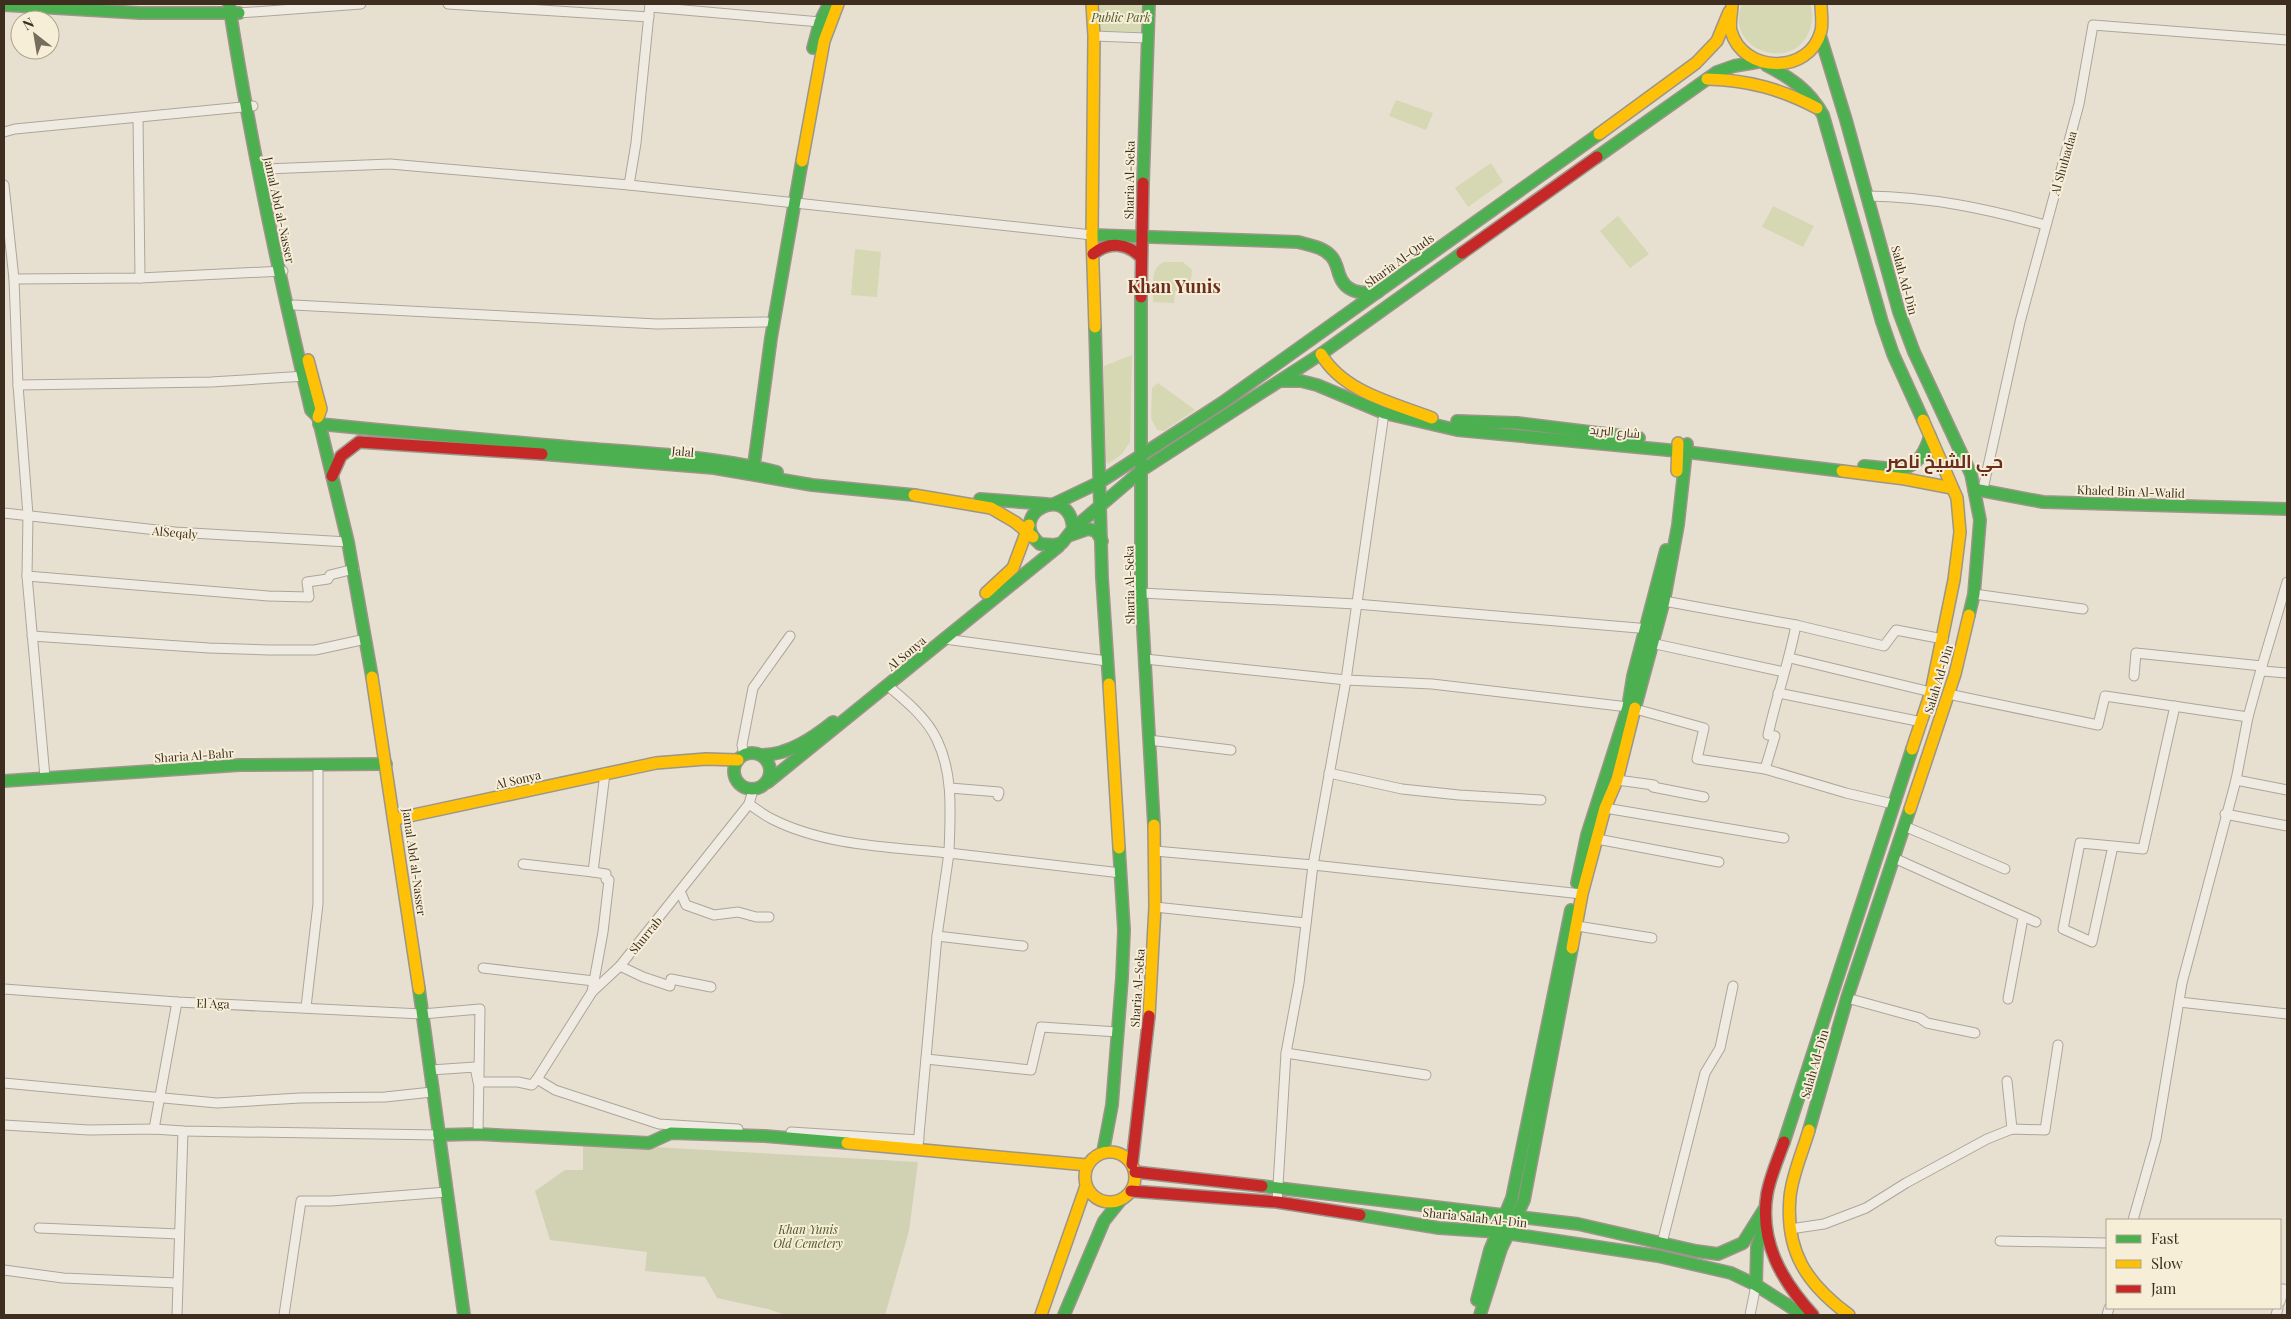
<svg xmlns="http://www.w3.org/2000/svg" width="2291" height="1319" font-family="'Playfair Display',Cairo,serif">
<style>
.green{fill:#d6d7b3}
.cemetery{fill:#d1d1b3}
.lines{fill:none;stroke-linecap:round;stroke-linejoin:round}
.street-casing{stroke:#ada599;stroke-width:11}
.fast-casing{stroke:#9c958a;stroke-width:14}
.slow-casing{stroke:#9c958a;stroke-width:14}
.jam-casing{stroke:#9c958a;stroke-width:14}
.street{stroke:#efebe3;stroke-width:9}
.fast{stroke:#4caf50;stroke-width:11}
.slow{stroke:#ffc107;stroke-width:11}
.jam{stroke:#c62828;stroke-width:11}
.labels{text-anchor:middle;dominant-baseline:central;stroke-width:4;stroke-linejoin:round;paint-order:stroke}
.park-label{font-size:12px;font-style:italic;fill:#4d5a26;stroke:#f7eed8}
.street-label{font-size:12px;fill:#3d2e20;stroke:#f7eed8}
.district-label{font-size:18px;font-weight:bold;fill:#6b2e1e;stroke:#f7eed8}
</style>
<rect width="100%" height="100%" fill="#e7e0d1"/>
<!-- green -->
<g class="green">
<path d="M1097,4H1144L1143,32L1099,31Z"/>
<path d="M1742,4H1810C1813,11 1813,19 1811,26C1798,76 1722,51 1742,4Z"/>
<path d="M1396,100L1433,113L1426,130L1389,116Z"/>
<path d="M1491,163L1503,182L1468,207L1455,188Z"/>
<path d="M1773,206L1814,226L1803,247L1762,227Z"/>
<path d="M1618,216L1649,254L1630,268L1600,231Z"/>
<path d="M855,249L881,252L877,297L851,295Z"/>
<path d="M1164,262H1183L1192,270L1190,289H1185V292L1175,291L1174,303L1153,302C1154,288 1149,268 1164,262Z"/>
<path d="M1132,355L1130,442L1122,454L1108,464L1104,459V366Z"/>
<path d="M1158,383L1195,410L1164,431L1157,430L1151,418L1152,388Z"/>
</g>
<!-- cemetery -->
<path class="cemetery" d="M583,1143L918,1162L909,1231L885,1315H785L768,1309L717,1298L705,1277L645,1271L647,1252L550,1240L535,1191L565,1170H583Z"/>
<g class="lines">
<!-- street casing -->
<g class="street-casing">
<g id="street">
<path d="M448,4L649,17"/>
<path d="M650,7L820,22"/>
<path d="M239,13L361,4"/>
<path d="M1094,36L1146,38"/>
<path d="M138,118L140,278"/>
<path d="M4,132L15,129L253,106"/>
<path d="M266,169L390,164L629,185L1092,235"/>
<path d="M4,185L14,279L18,385L28,515L27,576L45,777"/>
<path d="M629,185L636,143L650,4"/>
<path d="M1867,196C1930,197 1984,208 2045,225"/>
<path d="M14,279L140,278L283,271"/>
<path d="M294,305L657,324L766,322"/>
<path d="M18,385L211,382L306,376"/>
<path d="M1983,489L2020,322L2079,104L2093,25L2287,40"/>
<path d="M4,513L175,532L348,542"/>
<path d="M27,576L268,596L309,597L307,582L328,579L330,575L354,569"/>
<path d="M1141,593L1356,604L1650,629"/>
<path d="M1974,594L2083,609"/>
<path d="M1664,601L1796,625L1884,646L1896,630L1943,639"/>
<path d="M32,636L209,648L269,650H315L366,639"/>
<path d="M945,639L1107,661"/>
<path d="M1651,643L1784,672"/>
<path d="M1790,658L1931,692"/>
<path d="M1145,659L1346,680L1432,684L1628,707L1704,728L1697,759L1765,769L1846,793L1893,804"/>
<path d="M2262,671L2287,673"/>
<path d="M2134,676L2136,653L2262,666L2287,582"/>
<path d="M1778,693L1922,722"/>
<path d="M1948,694L2098,725L2105,696L2248,717"/>
<path d="M1149,740L1231,750"/>
<path d="M744,755L742,745L753,688L790,636"/>
<path d="M1765,769L1775,736L1768,735C1776,698 1789,662 1796,625"/>
<path d="M1329,773L1402,789L1459,795L1541,800"/>
<path d="M1617,780L1654,785L1653,787L1704,797"/>
<path d="M2236,780L2287,790"/>
<path d="M950,788L999,792L998,796"/>
<path d="M749,804C756,809 764,815 772,819C825,846 891,847 949,853C950,816 954,775 937,740C927,718 906,701 888,686"/>
<path d="M1605,808L1784,838"/>
<path d="M2225,814L2287,826"/>
<path d="M1904,826L2005,869"/>
<path d="M1597,839L1719,862"/>
<path d="M2113,846L2080,843L2063,929L2092,942L2113,846L2143,849L2175,706"/>
<path d="M1155,851L1313,865L1582,894"/>
<path d="M1894,858L2036,922"/>
<path d="M523,864L593,872L605,773"/>
<path d="M680,891L686,905L714,915L738,912L756,917H769"/>
<path d="M1155,907L1306,923"/>
<path d="M1577,926L1652,938"/>
<path d="M937,936L1023,946"/>
<path d="M620,966L643,977L670,986L671,979L711,987"/>
<path d="M483,968L594,981"/>
<path d="M4,989L177,1002L422,1014L480,1009L478,1134"/>
<path d="M592,992L603,932L609,880L606,879V874L593,872"/>
<path d="M1847,998L1920,1018L1927,1023L1975,1033"/>
<path d="M2008,999L2023,918"/>
<path d="M2179,1002L2287,1014"/>
<path d="M306,1007L318,904V764"/>
<path d="M1286,1053L1426,1075"/>
<path d="M926,1059L1031,1070L1041,1027L1118,1032"/>
<path d="M431,1070L475,1067L478,1082H518L532,1085L537,1079L555,1090L659,1124L738,1129"/>
<path d="M537,1079L592,992L620,966L749,804L753,790"/>
<path d="M2007,1081L2012,1129"/>
<path d="M4,1083L217,1103L300,1098L385,1097L432,1092"/>
<path d="M4,1125L89,1130L154,1129L183,1131L439,1135"/>
<path d="M154,1129L177,1002"/>
<path d="M791,1132L919,1140"/>
<path d="M918,1146L937,936L949,853L1121,873"/>
<path d="M1277,1202L1286,1053L1299,983L1313,865L1346,680L1384,413"/>
<path d="M2133,1220L2156,1139L2182,983L2236,780L2248,717L2262,666"/>
<path d="M39,1228L179,1234"/>
<path d="M1790,1229L1824,1224L1866,1208L1906,1183L1987,1139L2012,1129L2045,1130L2058,1045"/>
<path d="M2000,1241L2107,1243"/>
<path d="M1662,1243L1705,1073L1720,1048L1733,986"/>
<path d="M4,1270L63,1278L177,1283"/>
<path d="M2280,1289H2284L2280,1302"/>
<path d="M177,1315L183,1131"/>
<path d="M284,1315L301,1201H331L447,1192"/>
<path d="M1750,1315L1756,1285"/>
<path d="M2107,1315L2109,1308"/>
<path d="M2276,1315L2278,1308"/>
</g>
</g>
<!-- fast casing -->
<g class="fast-casing">
<g id="fast">
<path d="M229,4C250,141 279,276 311,410L318,417L348,542L372,677"/>
<path d="M4,5L140,13H239"/>
<path d="M1820,35L1846,120L1899,312L1914,352L1971,474L1980,520L1974,594L1969,615"/>
<path d="M813,48L820,22L829,4"/>
<path d="M1766,65C1791,78 1809,90 1823,115L1882,322L1893,354L1923,420"/>
<path d="M1597,157L1717,72L1734,66L1758,62"/>
<path d="M1143,183L1149,4"/>
<path d="M1092,235L1298,242C1309,245 1323,247 1331,256C1336,261 1337,268 1339,274C1345,293 1361,294 1378,292"/>
<path d="M1141,297V593L1154,825"/>
<path d="M1095,327L1102,578L1109,684"/>
<path d="M1280,381H1301L1317,385L1384,413L1457,430L1678,451L1842,471"/>
<path d="M1457,421L1517,423L1639,438"/>
<path d="M319,424C406,433 493,440 581,448C646,453 713,456 777,472"/>
<path d="M542,454L714,468L812,485L914,495"/>
<path d="M1864,466C1900,469 1917,477 1930,436"/>
<path d="M753,472L771,338L802,161"/>
<path d="M1974,489L2043,502L2287,509"/>
<path d="M980,499L1047,504"/>
<path d="M1054,504L1100,482L1222,403L1599,134"/>
<path d="M1073,529C1070,480 1005,515 1040,544L1054,545L1062,543L1073,529L1142,470L1321,354L1462,253"/>
<path d="M1071,535L1088,529L1096,531L1102,541"/>
<path d="M1635,708L1664,601L1678,525L1687,444"/>
<circle cx="752" cy="771" r="18"/>
<path d="M762,755C788,755 813,738 833,722"/>
<path d="M4,781L240,765L386,764"/>
<path d="M768,782L1059,546"/>
<path d="M1577,883L1587,835L1628,707L1633,676L1666,550"/>
<path d="M419,989L464,1315"/>
<path d="M1809,1130L1847,998L1910,809"/>
<path d="M439,1135L478,1134L649,1143L671,1133L765,1136L847,1143"/>
<path d="M1784,1142L1912,749"/>
<path d="M1103,1152L1112,1105L1122,978L1124,930L1119,848"/>
<path d="M1262,1186L1578,1224L1696,1251L1718,1254L1743,1243L1765,1208"/>
<path d="M1360,1215L1439,1228L1499,1232L1658,1256L1731,1273L1756,1285L1803,1315"/>
<path d="M1756,1285L1757,1247L1764,1226"/>
<path d="M1477,1300L1490,1250L1512,1198L1571,910"/>
<path d="M1064,1315L1104,1221L1120,1201"/>
<path d="M1480,1315L1501,1249L1524,1200L1572,948"/>
</g>
</g>
<!-- slow casing -->
<g class="slow-casing">
<g id="slow">
<path d="M1092,4L1094,36L1092,235L1095,327"/>
<path d="M1732,4C1732,12 1729,23 1731,31C1743,74 1810,75 1821,31C1823,23 1821,12 1821,4"/>
<path d="M1707,79C1748,80 1781,89 1817,108"/>
<path d="M1599,134L1696,63L1717,41L1729,12"/>
<path d="M802,161L824,41L838,4"/>
<path d="M1321,354C1343,392 1393,403 1432,418"/>
<path d="M308,360L321,409L318,417"/>
<path d="M1677,471L1678,443"/>
<path d="M1842,471L1905,479L1952,488"/>
<path d="M914,495L991,508L1015,522L1033,537"/>
<path d="M986,593L1013,568L1029,525"/>
<path d="M372,677L419,989"/>
<path d="M1109,684L1119,848"/>
<path d="M1912,749L1931,692L1954,580L1960,532L1957,498L1923,420"/>
<path d="M1910,809L1955,674L1969,615"/>
<path d="M395,819L656,763L706,759L738,760"/>
<path d="M1572,948L1582,894L1605,808L1617,780L1635,708"/>
<path d="M1149,1016L1155,907L1154,825"/>
<path d="M1809,1130C1803,1151 1792,1175 1790,1197C1785,1252 1807,1284 1849,1315"/>
<path d="M847,1143L1087,1165"/>
<circle cx="1110" cy="1177" r="25"/>
<path d="M1041,1315L1086,1186"/>
</g>
</g>
<!-- jam casing -->
<g class="jam-casing">
<g id="jam">
<path d="M1462,253L1597,157"/>
<path d="M1093,254C1109,241 1127,243 1141,257"/>
<path d="M1141,297L1143,183"/>
<path d="M332,476L341,456L359,442L542,454"/>
<path d="M1784,1142C1778,1159 1770,1177 1767,1194C1759,1242 1782,1281 1813,1315"/>
<path d="M1132,1164L1149,1016"/>
<path d="M1135,1172L1262,1186"/>
<path d="M1131,1191L1277,1202L1360,1215"/>
</g>
</g>
<!-- street -->
<use href="#street" class="street"/>
<!-- fast -->
<use href="#fast" class="fast"/>
<!-- slow -->
<use href="#slow" class="slow"/>
<!-- jam -->
<use href="#jam" class="jam"/>
</g>
<g class="labels">
<!-- park labels -->
<g class="park-label">
<text x="1121" y="17">Public Park</text>
<text x="808" y="1229">Khan Yunis<tspan x="808" dy="14">Old Cemetery</tspan></text>
</g>
<!-- street labels -->
<g class="street-label">
<text transform="translate(2063 163) rotate(-74)">Al Shuhadaa</text>
<text transform="translate(1129 180) rotate(-89)">Sharia Al-Seka</text>
<text transform="translate(280 210) rotate(78)">Jamal Abd al-Nasser</text>
<text transform="translate(1399 260) rotate(-36)">Sharia Al-Quds</text>
<text transform="translate(1905 280) rotate(75)">Salah Ad-Din</text>
<text transform="translate(1615 431) rotate(5)">شارع البريد</text>
<text transform="translate(683 451) rotate(5)">Jalal</text>
<text transform="translate(2131 491) rotate(2)">Khaled Bin Al-Walid</text>
<text transform="translate(175 532) rotate(5)">AlSeqaly</text>
<text transform="translate(1129 585) rotate(-91)">Sharia Al-Seka</text>
<text transform="translate(906 653) rotate(-40)">Al Sonya</text>
<text transform="translate(1938 679) rotate(-73)">Salah Ad-Din</text>
<text transform="translate(194 755) rotate(-4)">Sharia Al-Bahr</text>
<text transform="translate(518 779) rotate(-13)">Al Sonya</text>
<text transform="translate(415 862) rotate(82)">Jamal Abd al-Nasser</text>
<text transform="translate(645 935) rotate(-51)">Shurrab</text>
<text transform="translate(1137 988) rotate(-86)">Sharia Al-Seka</text>
<text transform="translate(213 1003) rotate(2)">El Aga</text>
<text transform="translate(1814 1064) rotate(-74)">Salah Ad-Din</text>
<text transform="translate(1475 1217) rotate(6)">Sharia Salah Al-Din</text>
</g>
<!-- district labels -->
<g class="district-label">
<text x="1174" y="286">Khan Yunis</text>
<text x="1945" y="461">حي الشيخ ناصر</text>
</g>
</g>
<!-- border -->
<rect width="2291" height="1319" fill="none" stroke="#3d2e20" stroke-width="10"/>
<!-- legend -->
<rect x="2106" y="1219" width="175" height="90" fill="#f7eed8" stroke="#ada18e"/>
<rect x="2116" y="1235" width="25" height="8" fill="#4caf50" stroke="#ada18e"/>
<text x="2151" y="1244" font-size="15" fill="#3d2e20">Fast</text>
<rect x="2116" y="1260" width="25" height="8" fill="#ffc107" stroke="#ada18e"/>
<text x="2151" y="1269" font-size="15" fill="#3d2e20">Slow</text>
<rect x="2116" y="1285" width="25" height="8" fill="#c62828" stroke="#ada18e"/>
<text x="2151" y="1294" font-size="15" fill="#3d2e20">Jam</text>
<!-- north arrow -->
<g transform="translate(35 35) rotate(329)"><circle r="24" fill="#f7eed8" stroke="#ada18e"/>
<path d="M0-4L9 19L0 12L-9 19Z" fill="#786c5e"/>
<text y="-8" font-size="14" font-weight="bold" text-anchor="middle" fill="#3d2e20">N</text>
</g>
</svg>
